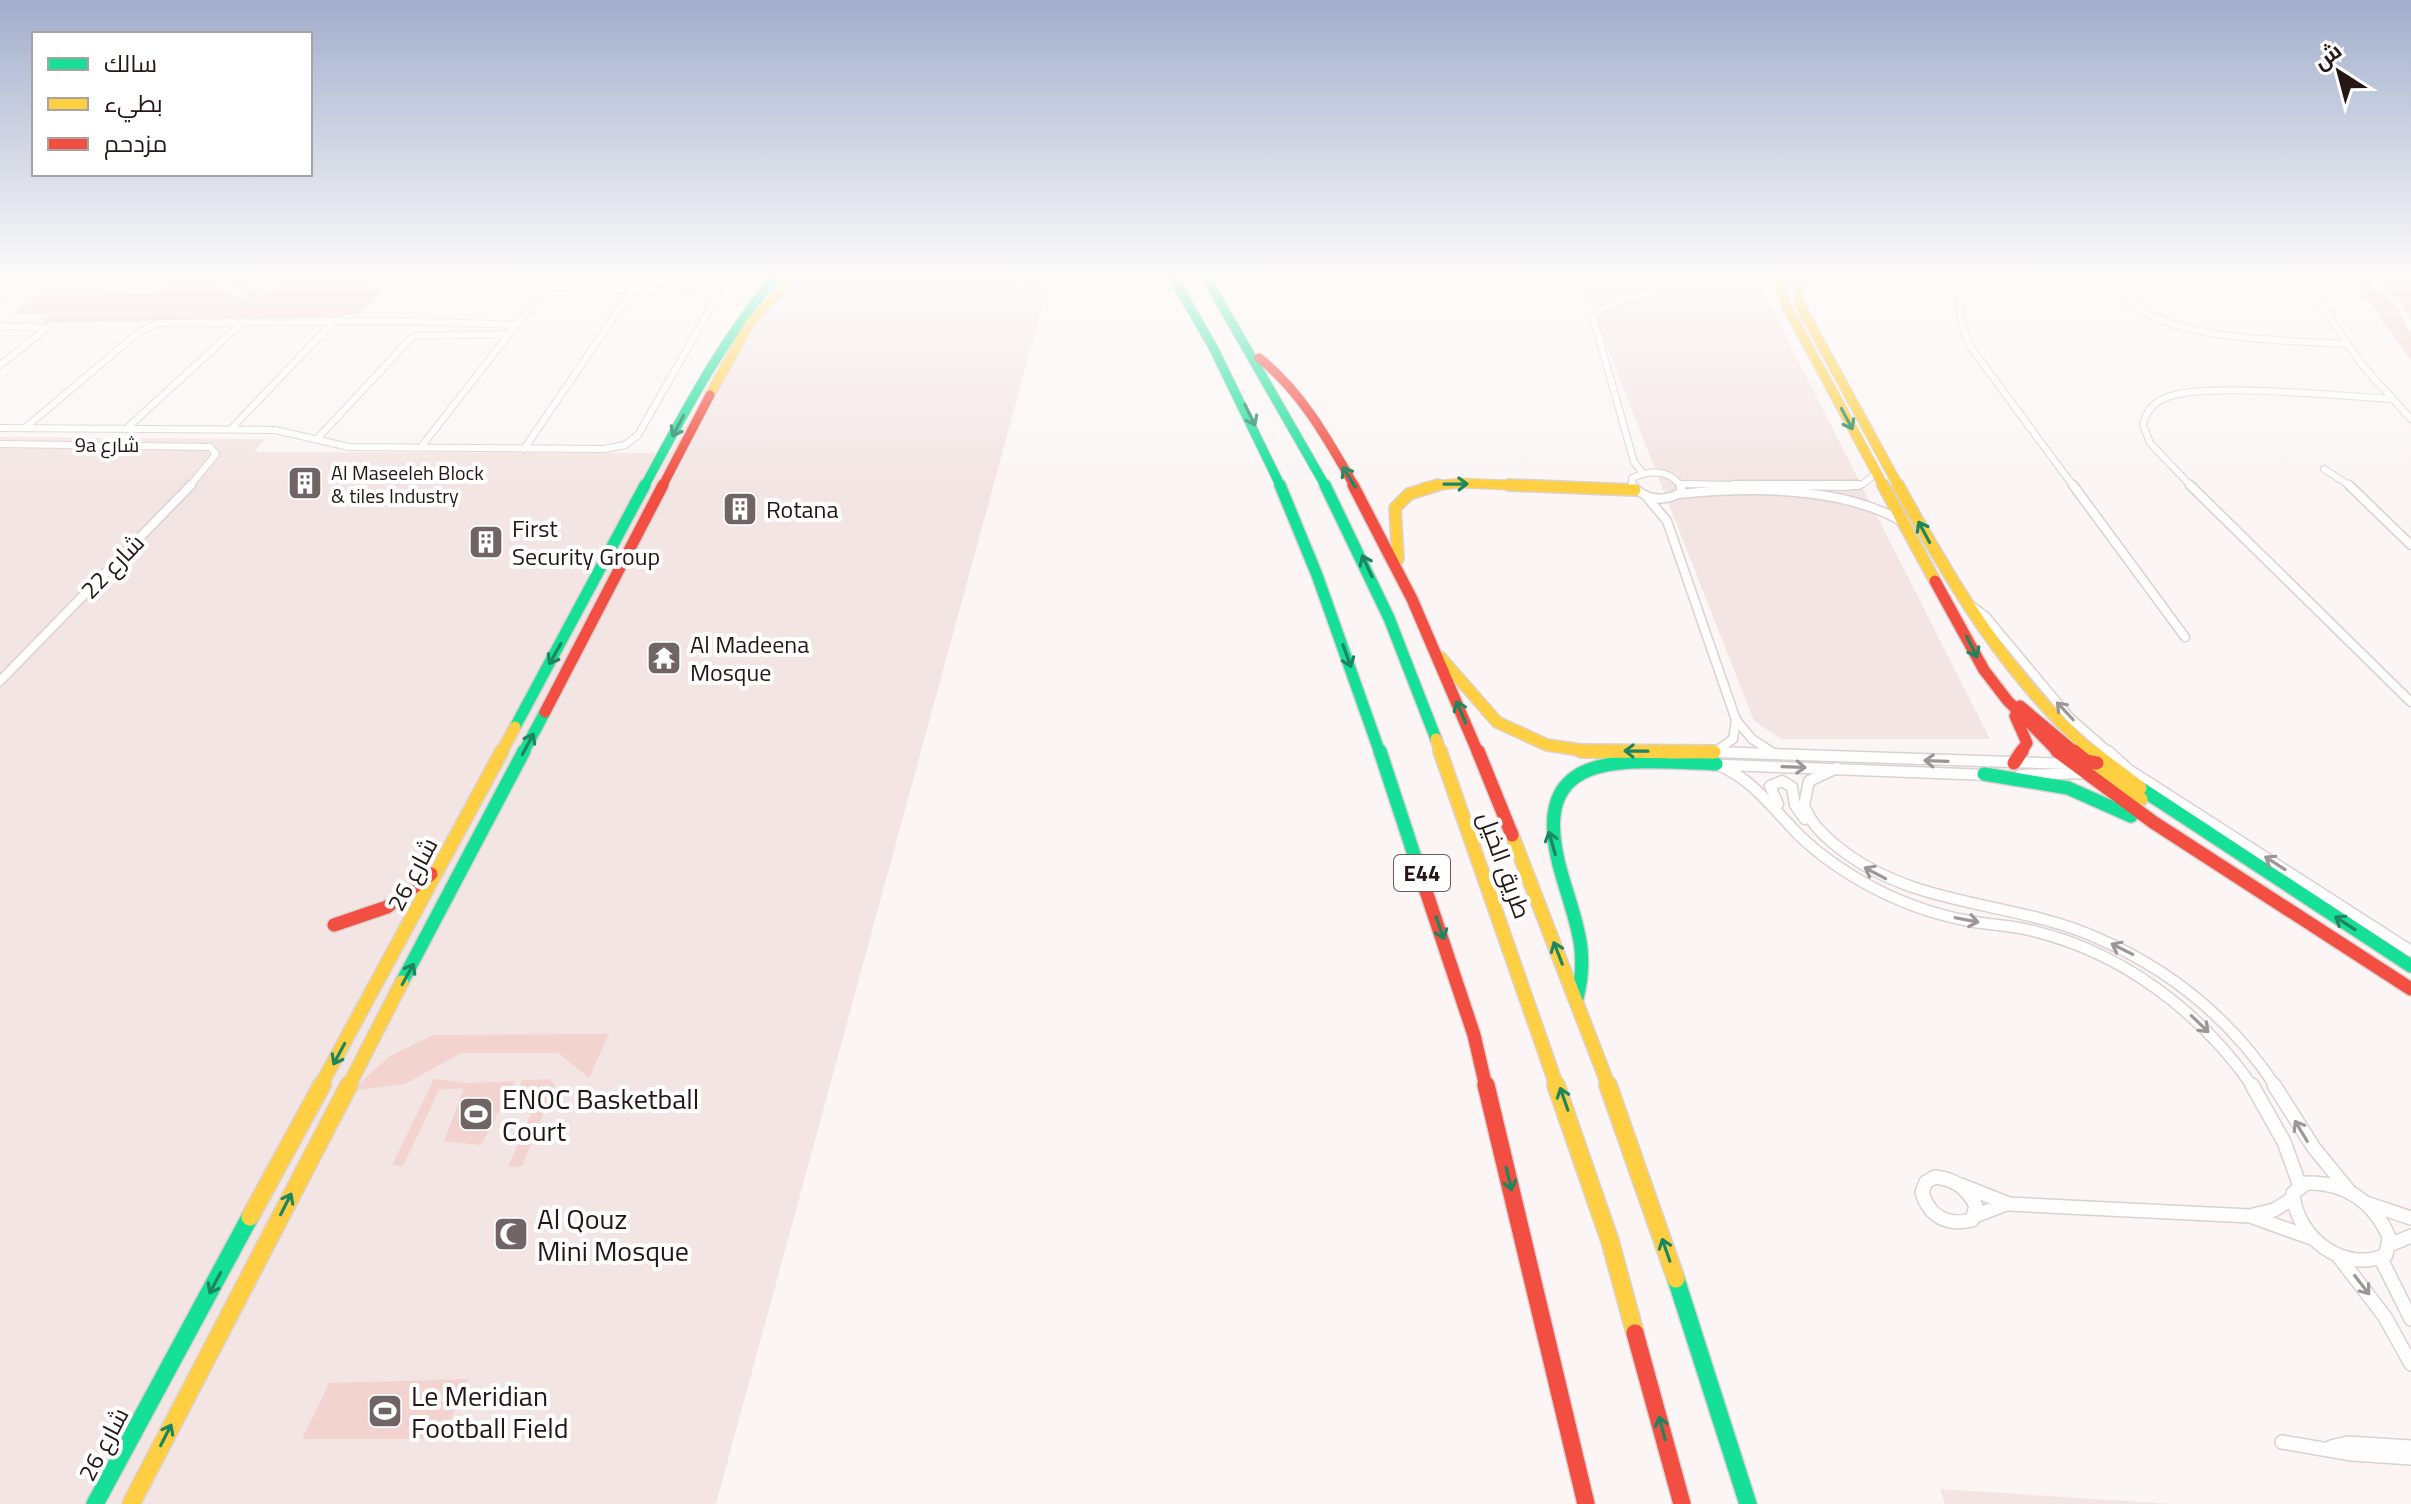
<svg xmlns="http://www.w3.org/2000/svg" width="2411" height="1504" font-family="'Titillium Web',Cairo,sans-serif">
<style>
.built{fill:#f3e5e4}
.green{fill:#f2d3d0}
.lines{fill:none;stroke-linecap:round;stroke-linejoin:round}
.street-far3-casing{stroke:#dbd1d0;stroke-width:8}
.street-far2-casing{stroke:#dbd1d0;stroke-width:11}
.street-far1-casing{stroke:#dbd1d0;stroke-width:13}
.street-casing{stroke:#dbd1d0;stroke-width:16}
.fast-far3-casing{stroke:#dbd1d0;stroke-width:11}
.fast-far2-casing{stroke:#dbd1d0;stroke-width:14}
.fast-far1-casing{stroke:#dbd1d0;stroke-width:16}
.fast-casing{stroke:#dbd1d0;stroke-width:20}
.slow-far3-casing{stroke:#dbd1d0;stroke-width:11}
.slow-far2-casing{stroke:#dbd1d0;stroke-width:14}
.slow-far1-casing{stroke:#dbd1d0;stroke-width:16}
.slow-casing{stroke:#dbd1d0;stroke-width:20}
.jam-far3-casing{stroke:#dbd1d0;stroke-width:11}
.jam-far2-casing{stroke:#dbd1d0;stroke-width:14}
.jam-far1-casing{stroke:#dbd1d0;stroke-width:16}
.jam-casing{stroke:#dbd1d0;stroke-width:20}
.street-far3{stroke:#fefefe;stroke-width:6}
.street-far2{stroke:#fefefe;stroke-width:8}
.street-far1{stroke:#fefefe;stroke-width:10}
.street{stroke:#fefefe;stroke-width:13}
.fast-far3{stroke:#16e098;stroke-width:9}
.fast-far2{stroke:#16e098;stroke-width:11}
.fast-far1{stroke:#16e098;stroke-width:13}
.fast{stroke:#16e098;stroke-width:17}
.slow-far3{stroke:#ffcf43;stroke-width:9}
.slow-far2{stroke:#ffcf43;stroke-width:11}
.slow-far1{stroke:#ffcf43;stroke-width:13}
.slow{stroke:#ffcf43;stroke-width:17}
.jam-far3{stroke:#f24e42;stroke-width:9}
.jam-far2{stroke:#f24e42;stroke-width:11}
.jam-far1{stroke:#f24e42;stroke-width:13}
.jam{stroke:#f24e42;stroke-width:17}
.oneway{stroke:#1d865e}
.oneway2{stroke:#9c9696}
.labels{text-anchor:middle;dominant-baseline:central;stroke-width:8;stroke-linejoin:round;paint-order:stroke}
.far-street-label{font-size:20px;fill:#251716;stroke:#fff}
.far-poi-label{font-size:20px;fill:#251716;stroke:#fff;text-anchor:start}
.shield{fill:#fff;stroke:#665d5c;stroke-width:2}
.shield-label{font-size:22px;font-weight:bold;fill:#251716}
.poi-label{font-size:24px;fill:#251716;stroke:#fff;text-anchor:start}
.street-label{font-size:24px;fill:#251716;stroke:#fff}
.near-poi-label{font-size:28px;fill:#251716;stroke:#fff;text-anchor:start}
</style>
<rect width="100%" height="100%" fill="#fbf6f5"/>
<!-- built -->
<g class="built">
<path d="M789,274H1051L716,1504H0V437L265,439L254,452L670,453L746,316Z"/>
<path d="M1761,287L1990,739H1781L1754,721L1584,288Z"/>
<path d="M1940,1489L2174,1504H1945Z"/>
</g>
<!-- green -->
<g class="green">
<path d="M178,274H224L264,292C324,268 324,272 384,290L358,314L331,317L42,323L50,314H13L38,295L155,293Z"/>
<path d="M2349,274H2411V360Z"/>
<path d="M609,1034L589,1078L558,1053H461L405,1084L351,1091L390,1056L433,1035Z"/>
<path d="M434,1079L466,1083L515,1081L481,1145L444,1141L464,1088L439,1090L403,1166L392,1165Z"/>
<path d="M549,1079L555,1085L522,1166L508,1167L542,1089L519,1088L522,1080Z"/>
<path d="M468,1379L443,1439H302L329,1383Z"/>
</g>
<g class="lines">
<!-- street-far3 casing -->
<g class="street-far3-casing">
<g id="street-far3">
<path d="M200,274L244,297"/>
<path d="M321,274L338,281"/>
<path d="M486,274L553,277"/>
<path d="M600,274H641"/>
<path d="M1990,274L1960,301L1961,321L1969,345L2074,487"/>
<path d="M2155,274L2125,298C2171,342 2286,340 2348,344"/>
<path d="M2300,274L2362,365L2411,419"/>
<path d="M2372,274L2373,284L2398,303L2411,328"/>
<path d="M0,278L18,281L0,296"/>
<path d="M550,282L566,274"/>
<path d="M0,326L47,328L0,365"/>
<path d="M0,428L275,430L349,447L604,449L625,445L638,435L719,293L546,287"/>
<path d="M25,428L140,331L160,323L404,321L516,325"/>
<path d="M126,429L244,321"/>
<path d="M231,429L334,321"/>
<path d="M317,439L413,336L509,334"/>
<path d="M0,444L210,447L216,454L189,487"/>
<path d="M421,447L556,274"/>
<path d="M524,449L643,274"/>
<path d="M2324,469L2352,487"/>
<path d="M1642,472L1634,462L1593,317C1616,292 1654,304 1672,274"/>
<path d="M1681,484L1845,487"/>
<path d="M1633,487L1632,478C1650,470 1670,469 1681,487"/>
<path d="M1847,487L1863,484L1876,473"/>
<path d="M2192,487L2150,443L2143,425C2146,412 2153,403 2165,398C2204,381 2344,397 2393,399"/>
</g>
</g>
<!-- street-far2 casing -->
<g class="street-far2-casing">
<g id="street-far2">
<path d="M1632,485C1645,500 1664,503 1681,492V485"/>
<path d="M1734,485H1858"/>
<path d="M2073,485L2185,637"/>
<path d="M2190,485L2411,702"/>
<path d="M2349,485L2411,545"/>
<path d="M1679,494C1747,487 1841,486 1901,521"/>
<path d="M1646,496L1667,521L1736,720L1752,739L1772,752"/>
<path d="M1970,605L1986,617L2070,718L2110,753"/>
<path d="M0,681L191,485"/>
<path d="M1716,751L1733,739L1736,720"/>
<path d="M1714,752L1746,753"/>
</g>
</g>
<!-- street-far1 casing -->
<g class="street-far1-casing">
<g id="street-far1">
<path d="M2108,751L2129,770L2411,951"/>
<path d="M1714,752L2073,764"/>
<path d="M1716,764C1751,778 1769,804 1794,830C1813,850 1837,867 1861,881C1894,900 1931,914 1969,921C1989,925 2009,925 2029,930C2121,951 2200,1011 2253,1087"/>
<path d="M1724,765L1989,775"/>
<path d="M1837,768L1809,781L1804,805C1810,823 1824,836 1838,847C1913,908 2011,900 2095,937C2170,969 2231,1019 2276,1087"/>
<path d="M2020,775L2085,773"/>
<path d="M1778,804L1770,786L1782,781L1792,787L1795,805L1805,819"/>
</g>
</g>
<!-- street casing -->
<g class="street-casing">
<g id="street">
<path d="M2252,1085L2284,1142L2300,1186"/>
<path d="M2274,1085L2314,1148L2350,1192"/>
<path d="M1935,1177C1955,1179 1967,1188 1976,1206L1972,1220C1948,1226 1929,1217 1922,1192L1926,1182Z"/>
<path d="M2307,1183C2345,1182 2374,1202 2389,1237L2386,1255C2343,1274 2296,1237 2293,1193Z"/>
<path d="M1961,1185L2009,1204L2250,1216L2314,1239"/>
<path d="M2369,1204L2411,1218"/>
<path d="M2253,1215L2274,1210L2292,1199"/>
<path d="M1975,1216L2006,1204"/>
<path d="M2390,1245L2411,1236"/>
<path d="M2339,1257L2385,1317L2411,1364"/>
<path d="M2381,1259L2411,1319"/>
<path d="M2282,1442L2352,1454L2411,1458"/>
<path d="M2331,1447L2348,1443L2411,1447"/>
</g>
</g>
<!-- fast-far3 casing -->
<g class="fast-far3-casing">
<g id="fast-far3">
<path d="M1171,274L1213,347L1281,487"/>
<path d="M1204,274L1326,487"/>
<path d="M644,487C685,412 722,338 779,274"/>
</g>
</g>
<!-- fast-far2 casing -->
<g class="fast-far2-casing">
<g id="fast-far2">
<path d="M1280,485L1317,575L1380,753"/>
<path d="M1325,485L1389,618L1436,739"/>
<path d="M515,727L645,485"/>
<path d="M523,753L545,712"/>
</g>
</g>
<!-- fast-far1 casing -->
<g class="fast-far1-casing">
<g id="fast-far1">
<path d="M1380,751L1426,891"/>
<path d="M1984,774L2068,788L2131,816"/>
<path d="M2140,788L2411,966"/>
<path d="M402,982L524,751"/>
<path d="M1577,998C1589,952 1576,923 1563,879C1522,746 1620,760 1716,764"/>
</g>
</g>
<!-- fast casing -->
<g class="fast-casing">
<g id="fast">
<path d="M1676,1279L1748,1504"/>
<path d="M95,1504L250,1217"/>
</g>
</g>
<!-- slow-far3 casing -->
<g class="slow-far3-casing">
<g id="slow-far3">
<path d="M1782,274L1781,290L1786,305L1884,487"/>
<path d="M1797,274L1800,305L1899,487"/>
<path d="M710,395L750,323L795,274"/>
<path d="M1425,487L1460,483L1559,487"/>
</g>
</g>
<!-- slow-far2 casing -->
<g class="slow-far2-casing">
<g id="slow-far2">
<path d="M1509,485L1635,490"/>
<path d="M1883,485L1935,581"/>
<path d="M1898,485C1952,584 2008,678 2093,753"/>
<path d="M1398,559L1395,508L1409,494L1438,485"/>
<path d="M1440,657L1497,722L1547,745L1601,753"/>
<path d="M1436,739L1441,753"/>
<path d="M501,753L515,727"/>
<path d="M1669,753L1714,752"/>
</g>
</g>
<!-- slow-far1 casing -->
<g class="slow-far1-casing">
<g id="slow-far1">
<path d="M1440,751L1557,1087"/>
<path d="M1581,751L1714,752"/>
<path d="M2091,751L2140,788"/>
<path d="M2076,765L2096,770L2141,799"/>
<path d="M1512,835L1609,1087"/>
<path d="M320,1087L502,751"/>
<path d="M348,1087L402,982"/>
</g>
</g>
<!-- slow casing -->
<g class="slow-casing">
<g id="slow">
<path d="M1556,1085L1610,1241L1635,1333"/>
<path d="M1608,1085L1676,1279"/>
<path d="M250,1217L322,1085"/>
<path d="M131,1504L349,1085"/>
</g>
</g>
<!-- jam-far3 casing -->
<g class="jam-far3-casing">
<g id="jam-far3">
<path d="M1259,358C1302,392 1328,440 1355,487"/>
<path d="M662,487L710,395"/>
</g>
</g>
<!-- jam-far2 casing -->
<g class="jam-far2-casing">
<g id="jam-far2">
<path d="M1353,485L1412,599L1478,753"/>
<path d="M1935,581L1984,670L2007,700L2059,753"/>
<path d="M2020,706L2076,753"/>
<path d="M545,712L663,485"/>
<path d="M2015,716L2027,743L2020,753"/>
</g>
</g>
<!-- jam-far1 casing -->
<g class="jam-far1-casing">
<g id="jam-far1">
<path d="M1478,751L1512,835"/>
<path d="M2057,751L2153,822L2411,989"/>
<path d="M2074,751L2086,761L2097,763"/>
<path d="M2014,763L2022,751"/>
<path d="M1426,891L1474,1035L1486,1087"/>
<path d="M334,925L387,907L431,874"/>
</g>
</g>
<!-- jam casing -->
<g class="jam-casing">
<g id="jam">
<path d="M1486,1085L1586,1504"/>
<path d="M1635,1333L1682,1504"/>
</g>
</g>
<!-- street-far3 -->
<use href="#street-far3" class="street-far3"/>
<!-- street-far2 -->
<use href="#street-far2" class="street-far2"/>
<!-- street-far1 -->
<use href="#street-far1" class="street-far1"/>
<!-- street -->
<use href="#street" class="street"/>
<!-- fast-far3 -->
<use href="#fast-far3" class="fast-far3"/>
<!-- fast-far2 -->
<use href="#fast-far2" class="fast-far2"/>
<!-- fast-far1 -->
<use href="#fast-far1" class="fast-far1"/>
<!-- fast -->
<use href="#fast" class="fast"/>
<!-- slow-far3 -->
<use href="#slow-far3" class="slow-far3"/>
<!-- slow-far2 -->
<use href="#slow-far2" class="slow-far2"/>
<!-- slow-far1 -->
<use href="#slow-far1" class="slow-far1"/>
<!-- slow -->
<use href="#slow" class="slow"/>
<!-- jam-far3 -->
<use href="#jam-far3" class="jam-far3"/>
<!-- jam-far2 -->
<use href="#jam-far2" class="jam-far2"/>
<!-- jam-far1 -->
<use href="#jam-far1" class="jam-far1"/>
<!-- jam -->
<use href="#jam" class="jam"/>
</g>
<!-- one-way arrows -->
<defs><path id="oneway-shaft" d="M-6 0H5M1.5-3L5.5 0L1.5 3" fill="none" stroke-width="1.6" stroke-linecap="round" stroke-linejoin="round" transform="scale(2)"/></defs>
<g class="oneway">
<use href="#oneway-shaft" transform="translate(1250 415) rotate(64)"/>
<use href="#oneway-shaft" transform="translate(1847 419) rotate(62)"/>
<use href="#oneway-shaft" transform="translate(678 426) rotate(118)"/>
<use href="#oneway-shaft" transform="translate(1349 477) rotate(-122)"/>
<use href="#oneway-shaft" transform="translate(1456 484) rotate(-1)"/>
<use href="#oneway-shaft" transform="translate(1924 532) rotate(-118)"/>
<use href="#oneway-shaft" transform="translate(1367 566) rotate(-115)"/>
<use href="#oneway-shaft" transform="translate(1972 647) rotate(63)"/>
<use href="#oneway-shaft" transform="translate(555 654) rotate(119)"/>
<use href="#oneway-shaft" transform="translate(1347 656) rotate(70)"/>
<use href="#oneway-shaft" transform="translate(1461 712) rotate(-113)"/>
<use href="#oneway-shaft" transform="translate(528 744) rotate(-62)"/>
<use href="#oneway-shaft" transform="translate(1636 751) rotate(-179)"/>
<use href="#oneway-shaft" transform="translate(1552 843) rotate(-106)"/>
<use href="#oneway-shaft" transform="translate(2345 923) rotate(-147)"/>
<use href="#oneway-shaft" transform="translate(1440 928) rotate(71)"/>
<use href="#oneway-shaft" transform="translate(1558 953) rotate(-111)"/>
<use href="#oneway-shaft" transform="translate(408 974) rotate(-61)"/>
<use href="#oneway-shaft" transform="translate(339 1054) rotate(118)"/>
<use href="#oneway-shaft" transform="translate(1564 1099) rotate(-109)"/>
<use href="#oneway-shaft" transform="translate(1509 1179) rotate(76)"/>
<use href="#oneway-shaft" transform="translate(286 1204) rotate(-63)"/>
<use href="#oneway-shaft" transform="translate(1666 1250) rotate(-109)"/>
<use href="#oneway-shaft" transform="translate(215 1283) rotate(118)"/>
<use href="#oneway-shaft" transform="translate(1662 1428) rotate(-105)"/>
<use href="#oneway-shaft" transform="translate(166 1435) rotate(-63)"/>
</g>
<g class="oneway2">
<use href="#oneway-shaft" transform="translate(2065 711) rotate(-133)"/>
<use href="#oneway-shaft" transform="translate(1936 761) rotate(-178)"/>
<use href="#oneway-shaft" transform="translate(1794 767) rotate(2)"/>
<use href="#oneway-shaft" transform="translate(2275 863) rotate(-147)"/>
<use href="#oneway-shaft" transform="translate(1875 873) rotate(-152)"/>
<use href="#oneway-shaft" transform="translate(1967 920) rotate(11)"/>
<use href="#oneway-shaft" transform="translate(2122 949) rotate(-153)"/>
<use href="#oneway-shaft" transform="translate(2200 1024) rotate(44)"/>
<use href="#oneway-shaft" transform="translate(2301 1131) rotate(-121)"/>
<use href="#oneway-shaft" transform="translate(2362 1285) rotate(52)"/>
</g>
<!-- sky -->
<linearGradient id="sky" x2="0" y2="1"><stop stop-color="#a1aecc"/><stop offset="0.57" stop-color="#fdfbfa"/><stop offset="1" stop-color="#fdfbfa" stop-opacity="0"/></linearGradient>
<rect width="2411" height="484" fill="url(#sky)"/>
<!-- icons -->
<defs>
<g id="building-square" transform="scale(1.8)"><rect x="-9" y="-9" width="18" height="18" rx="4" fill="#706564" stroke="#fff"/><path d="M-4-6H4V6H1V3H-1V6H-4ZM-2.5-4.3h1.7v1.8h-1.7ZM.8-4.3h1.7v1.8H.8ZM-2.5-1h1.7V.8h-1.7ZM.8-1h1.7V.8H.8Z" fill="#fff"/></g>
<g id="temple-square" transform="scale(1.8)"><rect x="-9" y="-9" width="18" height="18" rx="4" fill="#706564" stroke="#fff"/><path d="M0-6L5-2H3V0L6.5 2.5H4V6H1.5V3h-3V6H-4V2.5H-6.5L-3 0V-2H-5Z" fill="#fff"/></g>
<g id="stadium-square" transform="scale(1.8)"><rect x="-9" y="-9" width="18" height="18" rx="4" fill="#706564" stroke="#fff"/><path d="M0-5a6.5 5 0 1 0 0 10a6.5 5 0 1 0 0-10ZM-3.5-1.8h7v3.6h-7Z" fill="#fff"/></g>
<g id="mosque-square" transform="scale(1.8)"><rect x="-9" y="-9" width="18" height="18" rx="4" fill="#706564" stroke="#fff"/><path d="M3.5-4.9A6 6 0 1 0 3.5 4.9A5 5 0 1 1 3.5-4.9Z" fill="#fff"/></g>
</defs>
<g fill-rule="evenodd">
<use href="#building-square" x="305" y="483"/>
<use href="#building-square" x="740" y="509"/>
<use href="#building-square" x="486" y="542"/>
<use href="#temple-square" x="664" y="658"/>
<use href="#stadium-square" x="476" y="1114"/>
<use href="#mosque-square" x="511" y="1234"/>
<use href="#stadium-square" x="385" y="1411"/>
</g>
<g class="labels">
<!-- far-street labels -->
<g class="far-street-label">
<text x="107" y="444">9a شارع</text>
</g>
<!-- far-poi labels -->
<g class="far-poi-label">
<text x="331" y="472">Al Maseeleh Block<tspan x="331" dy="23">&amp; tiles Industry</tspan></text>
</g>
<!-- shield labels -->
<rect class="shield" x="1394" y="855" width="56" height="36" rx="6"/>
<g class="shield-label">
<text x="1422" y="873">E44</text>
</g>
<!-- poi labels -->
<g class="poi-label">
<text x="766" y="509">Rotana</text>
<text x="512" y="528">First<tspan x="512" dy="28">Security Group</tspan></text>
<text x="690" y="644">Al Madeena<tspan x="690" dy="28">Mosque</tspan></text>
</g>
<!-- street labels -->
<g class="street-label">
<text transform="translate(112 566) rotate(-46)">شارع 22</text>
<text transform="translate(1505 865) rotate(70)">طريق الخيل</text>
<text transform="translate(412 874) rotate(-62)">شارع 26</text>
<text transform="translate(103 1444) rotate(-62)">شارع 26</text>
</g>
<!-- near-poi labels -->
<g class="near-poi-label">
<text x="502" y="1098">ENOC Basketball<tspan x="502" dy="32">Court</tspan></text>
<text x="537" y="1218">Al Qouz<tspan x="537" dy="32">Mini Mosque</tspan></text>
<text x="411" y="1395">Le Meridian<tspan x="411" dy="32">Football Field</tspan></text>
</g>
</g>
<!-- legend -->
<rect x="32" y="32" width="280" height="144" fill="#ffffff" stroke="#a8a2a2" stroke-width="2"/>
<rect x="48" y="58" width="40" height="12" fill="#16e098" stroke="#a8a2a2" stroke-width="2"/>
<text x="104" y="72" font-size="24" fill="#251716">سالك</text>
<rect x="48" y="98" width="40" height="12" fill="#ffcf43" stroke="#a8a2a2" stroke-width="2"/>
<text x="104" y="112" font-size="24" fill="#251716">بطيء</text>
<rect x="48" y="138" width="40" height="12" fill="#f24e42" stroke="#a8a2a2" stroke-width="2"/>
<text x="104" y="152" font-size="24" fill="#251716">مزدحم</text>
<!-- north arrow -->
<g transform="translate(2339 72) rotate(324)" stroke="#ffffff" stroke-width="6" paint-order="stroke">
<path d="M0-6L14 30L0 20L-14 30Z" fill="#251716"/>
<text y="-12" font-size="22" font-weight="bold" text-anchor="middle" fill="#251716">ش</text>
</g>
</svg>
